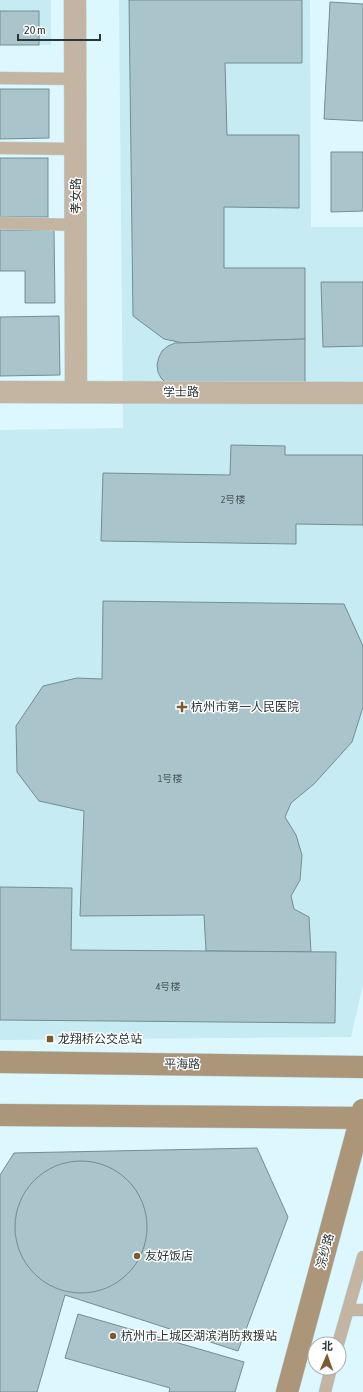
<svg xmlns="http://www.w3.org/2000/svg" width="363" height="1392" font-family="'Asap Condensed','Noto Sans SC',sans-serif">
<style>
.built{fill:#c6ebf2}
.building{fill:#a9c4ca;stroke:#738d92}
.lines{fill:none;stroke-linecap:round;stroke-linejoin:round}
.service-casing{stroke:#bcd5da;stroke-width:13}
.minor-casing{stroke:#bcd5da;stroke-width:23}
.secondary-casing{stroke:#bcd5da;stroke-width:23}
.service{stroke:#c3b5a2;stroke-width:12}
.minor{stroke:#c3b5a2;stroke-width:22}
.secondary{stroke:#ac967a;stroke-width:22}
.poi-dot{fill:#7b5c31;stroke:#fff;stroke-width:1.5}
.labels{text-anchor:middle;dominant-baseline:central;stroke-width:3;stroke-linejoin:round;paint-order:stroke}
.number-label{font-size:10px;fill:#49585b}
.street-label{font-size:12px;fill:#293436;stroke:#fff}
.poi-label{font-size:12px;fill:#293436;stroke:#fff;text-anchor:start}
</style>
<rect width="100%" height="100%" fill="#dcf8fe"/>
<!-- built -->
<g class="built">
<rect x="0" y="0" width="51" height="45"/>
<path d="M119,0H310L311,227H363V984L351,1037L0,1040V430L123,428Z"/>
</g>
<!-- building -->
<g class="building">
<path d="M129,0H302V63H225L227,135H299V208L224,207V268H305V339L183,343L164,339L133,316Z"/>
<path d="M330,2L363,4V121L324,119Z"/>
<rect x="0" y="11" width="39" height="34"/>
<path d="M0,89H49V138L0,139Z"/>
<path d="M331,152H363V211L331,212Z"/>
<rect x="0" y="158" width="48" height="59"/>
<path d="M0,230H54L55,303H25V271H0Z"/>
<path d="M321,282H363V346L323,347Z"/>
<path d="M59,316L60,375L0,376V317Z"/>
<path d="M305,339V387L167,384L161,378L158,372L157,365L159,357L162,351L168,346L175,343Z"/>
<path d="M231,445L285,446V455H363V525L296,524V544L101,541L103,473L230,475Z"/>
<path d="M103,601L344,604L363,646V707L352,742L314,784L291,803L285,817L296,835L302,855L300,880L291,896L294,909L309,917L311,952L206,951L204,915L80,916L84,811L39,801L17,772L16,726L43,686L77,678L102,679Z"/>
<path d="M0,887L72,888L71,950L336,952L335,1023L0,1020Z"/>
<path d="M257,1148L288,1217L238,1351L65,1295L37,1392H0V1175L14,1153Z"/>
<circle cx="81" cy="1227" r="66"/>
<path d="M78,1314L244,1362L235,1392H169L170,1388L65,1358Z"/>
</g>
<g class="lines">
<!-- service casing -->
<g class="service-casing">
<g id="service">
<path d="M0,78L76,79"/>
<path d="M0,148L76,149"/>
<path d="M0,223L76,225"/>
<path d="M348,1310H363"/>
<path d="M338,1344L363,1257"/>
<path d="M325,1392L331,1368"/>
</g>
</g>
<!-- minor casing -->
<g class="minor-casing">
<g id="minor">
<path d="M75,0L76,392"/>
<path d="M0,392L363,393"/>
</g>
</g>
<!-- secondary casing -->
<g class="secondary-casing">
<g id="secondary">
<path d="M0,1062L363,1067"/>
<path d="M0,1115L363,1118"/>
<path d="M287,1392L363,1110"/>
</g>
</g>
<!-- service -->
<use href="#service" class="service"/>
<!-- minor -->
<use href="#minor" class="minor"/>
<!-- secondary -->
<use href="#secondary" class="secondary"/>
</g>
<!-- markers -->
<g class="poi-dot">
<path d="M180 701h4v4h4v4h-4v4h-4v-4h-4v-4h4z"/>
<rect x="46" y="1035" width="8" height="8" rx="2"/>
<circle cx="137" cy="1256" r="4"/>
<circle cx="113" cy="1336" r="4"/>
</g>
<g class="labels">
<!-- number labels -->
<g class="number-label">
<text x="233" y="499">2号楼</text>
<text x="170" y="778">1号楼</text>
<text x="168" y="986">4号楼</text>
</g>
<!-- street labels -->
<g class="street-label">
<text transform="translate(76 196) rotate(-90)">孝女路</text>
<text x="181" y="392">学士路</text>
<text transform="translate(182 1064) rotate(1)">平海路</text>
<text transform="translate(325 1251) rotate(-75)">浣纱路</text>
</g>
<!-- poi labels -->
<g class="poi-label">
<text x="191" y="707">杭州市第一人民医院</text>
<text x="58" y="1039">龙翔桥公交总站</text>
<text x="145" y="1256">友好饭店</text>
<text x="121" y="1336">杭州市上城区湖滨消防救援站</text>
</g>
</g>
<!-- north arrow -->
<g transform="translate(327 1356) rotate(2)"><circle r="19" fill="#ffffff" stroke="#a9aeaf"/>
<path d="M0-3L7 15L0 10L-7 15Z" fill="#7b5c31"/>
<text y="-6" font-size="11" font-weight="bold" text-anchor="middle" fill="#293436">北</text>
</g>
<!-- scale -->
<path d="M18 34v6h82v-6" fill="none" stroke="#293436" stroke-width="2"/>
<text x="24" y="34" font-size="12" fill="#293436" stroke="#ffffff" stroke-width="3" paint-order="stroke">20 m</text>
</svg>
